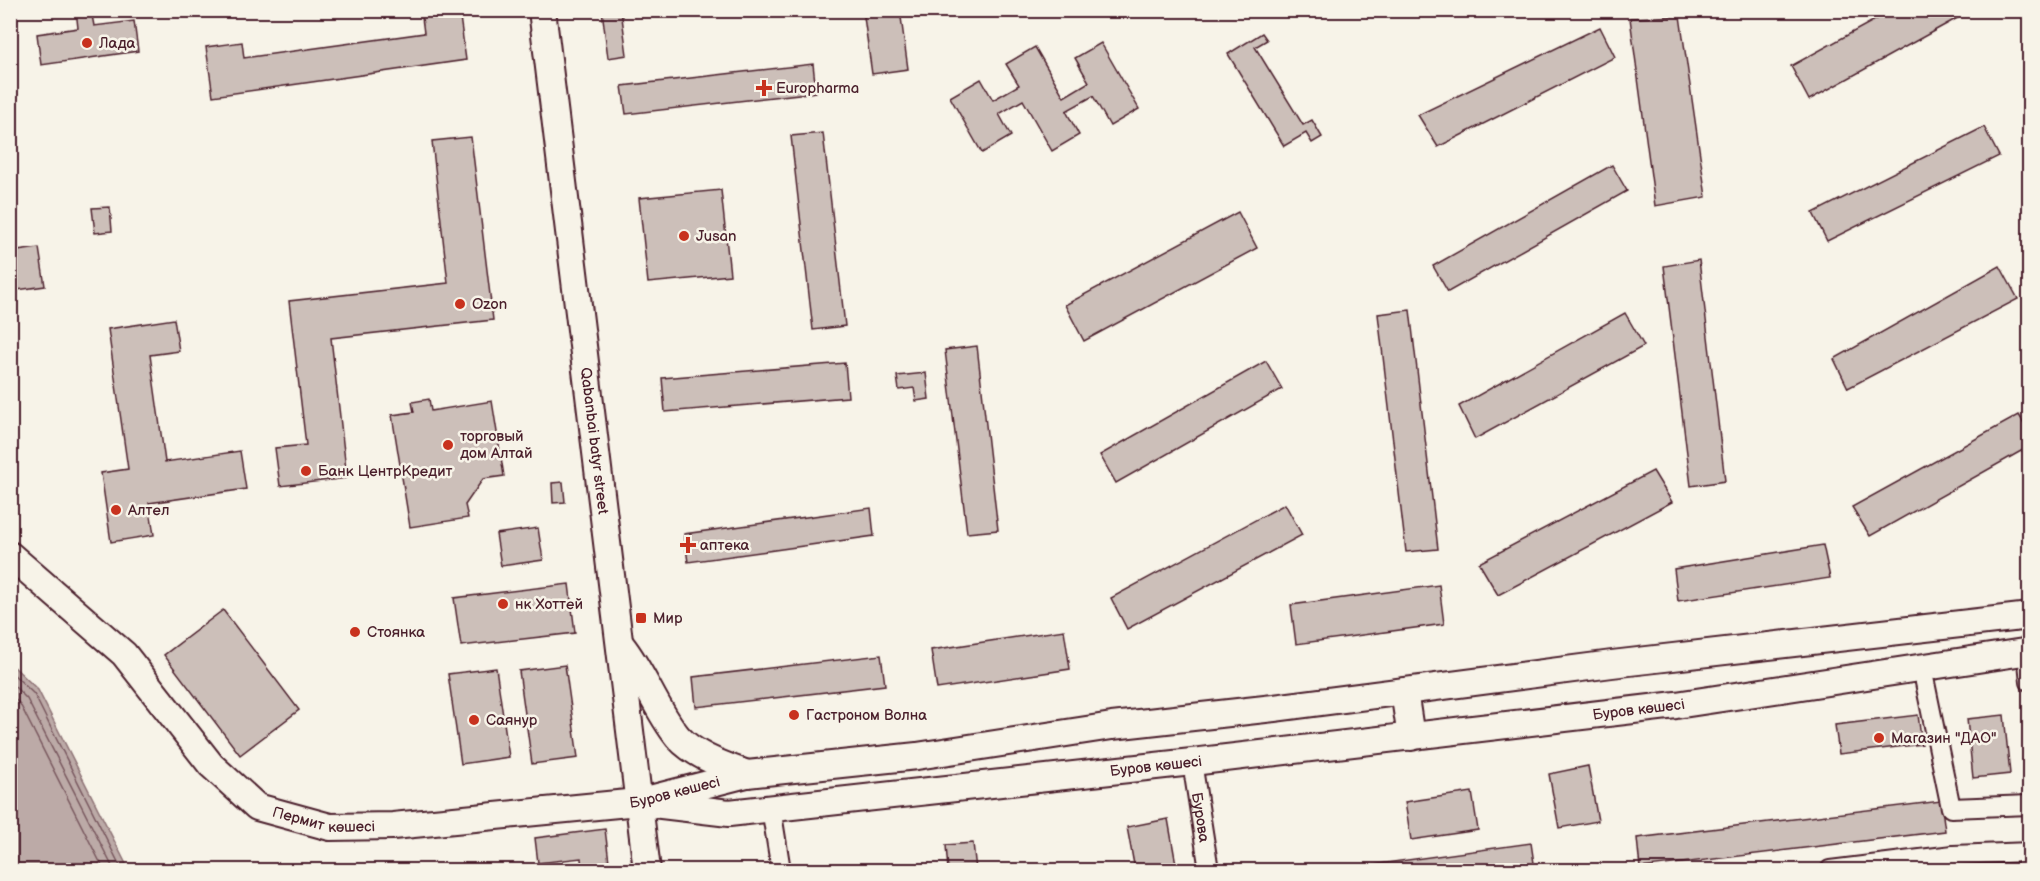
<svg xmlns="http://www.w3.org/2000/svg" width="2040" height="881" font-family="'Balsamiq Sans',sans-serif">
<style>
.water{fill:#bcaaa7;stroke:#8e7275;stroke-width:1.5}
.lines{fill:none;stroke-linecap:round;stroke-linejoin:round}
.shore{stroke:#78575d;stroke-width:1.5}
.building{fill:#ccbfb9;stroke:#4a1f2b;stroke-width:1.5}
.street-casing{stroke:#4a1f2b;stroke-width:22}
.secondary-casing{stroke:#4a1f2b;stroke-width:30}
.street{stroke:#f7f3e8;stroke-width:18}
.secondary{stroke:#f7f3e8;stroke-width:26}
.poi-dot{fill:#c8321e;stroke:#f7f3e8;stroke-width:2}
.labels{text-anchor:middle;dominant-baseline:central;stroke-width:5;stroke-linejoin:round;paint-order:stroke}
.poi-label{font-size:15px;fill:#4a1f2b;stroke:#f7f3e8;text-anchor:start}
.street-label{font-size:15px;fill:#4a1f2b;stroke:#f7f3e8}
</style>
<rect width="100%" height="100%" fill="#f7f3e8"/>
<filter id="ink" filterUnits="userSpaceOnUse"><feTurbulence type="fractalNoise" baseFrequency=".0167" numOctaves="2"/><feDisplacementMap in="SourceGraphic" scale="12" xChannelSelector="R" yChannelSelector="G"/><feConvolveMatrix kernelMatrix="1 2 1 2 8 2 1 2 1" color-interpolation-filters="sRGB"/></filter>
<g filter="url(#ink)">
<!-- water -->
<path class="water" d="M10,663L38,690L129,870H11Z"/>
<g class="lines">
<!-- shore -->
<g class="shore">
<path d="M10,671L34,694L122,870"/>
<path d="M10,682L27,699L114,870"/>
<path d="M10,695L20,704L104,870"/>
</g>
</g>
<!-- building -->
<g class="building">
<path d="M76,10H91L94,26L134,21L138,51L41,65L37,34L78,28Z"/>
<path d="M421,10H459L466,60L213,96L206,47L242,42L244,58L424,33Z"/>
<path d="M602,10H621L627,55L608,58Z"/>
<path d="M863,10H900L908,69L872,74Z"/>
<path d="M1893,10H1972L1809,100L1791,66Z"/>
<path d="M1680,16L1706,197L1655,206L1630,18Z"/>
<path d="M1600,27L1615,57L1438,147L1418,115Z"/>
<path d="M1262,33L1267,40L1255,47L1303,125L1312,120L1322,137L1312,143L1306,133L1284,146L1228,54Z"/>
<path d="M1101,43L1139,109L1110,126L1093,96L1066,111L1079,135L1052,151L1023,100L999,114L1011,136L982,153L950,97L981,79L993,100L1019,85L1006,64L1035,47L1064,97L1089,82L1075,58Z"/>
<path d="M813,64L816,92L626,114L622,86Z"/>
<path d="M1984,127L1999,156L1827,241L1813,213Z"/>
<path d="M823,133L845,326L813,330L791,136Z"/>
<path d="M471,137L493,320L331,338L347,478L280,486L275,448L306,445L289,301L448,283L432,141Z"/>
<path d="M1612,165L1627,191L1448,292L1433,266Z"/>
<path d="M721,190L730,275L648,283L639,198Z"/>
<path d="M110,207L112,231L95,233L92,208Z"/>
<path d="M1238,212L1257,248L1084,341L1065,305Z"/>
<path d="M39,248L45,286L10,291V252Z"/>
<path d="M1699,260L1725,481L1691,486L1664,266Z"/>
<path d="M2000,266L2018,299L1848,388L1834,359Z"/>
<path d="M1410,310L1438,549L1406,552L1378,314Z"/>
<path d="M1625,313L1644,346L1475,439L1459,406Z"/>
<path d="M174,319L179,351L150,355L165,462L240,451L246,489L149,503L154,535L111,542L101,473L128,469L108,329Z"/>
<path d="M977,346L998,530L967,533L945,350Z"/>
<path d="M1266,361L1282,389L1116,483L1100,455Z"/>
<path d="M845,363L848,397L665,412L662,378Z"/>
<path d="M926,373L929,399L916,401L914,388L899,390L897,376Z"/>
<path d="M429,399L431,411L492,401L504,476L483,479L465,505L468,518L410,527L392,415L414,412L412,402Z"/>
<path d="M2019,415L2030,433V446L1870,536L1852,507Z"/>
<path d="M1653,471L1672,502L1498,595L1479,563Z"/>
<path d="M563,482L565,502L553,503L552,483Z"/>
<path d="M1285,504L1302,535L1127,629L1111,598Z"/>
<path d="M871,508L874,536L688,562L684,534Z"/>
<path d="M538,528L543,560L501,566L496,534Z"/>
<path d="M1823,545L1830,578L1678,601L1674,569Z"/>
<path d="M569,584L575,633L461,646L454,598Z"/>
<path d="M1439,585L1444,624L1296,644L1291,605Z"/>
<path d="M223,610L299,710L240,755L164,655Z"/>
<path d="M1064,630L1070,669L937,689L931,650Z"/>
<path d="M881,655L885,685L696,707L693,677Z"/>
<path d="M565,665L578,758L532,764L519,671Z"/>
<path d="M496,668L509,757L461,764L448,674Z"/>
<path d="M1918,715L1922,744L1839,754L1835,725Z"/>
<path d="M2004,715L2010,774L1973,778L1967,719Z"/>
<path d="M1588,766L1598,821L1559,828L1549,774Z"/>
<path d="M1472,792L1478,830L1411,840L1405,802Z"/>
<path d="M1941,801L1945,831L1640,868L1637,838Z"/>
<path d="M1168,819L1177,870H1135L1127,827Z"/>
<path d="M605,829L610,870H582L581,858L538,863L535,838Z"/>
<path d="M973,843L976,870H948L946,845Z"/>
<path d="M1531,843L1535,870H1335Z"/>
</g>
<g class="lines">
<!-- street casing -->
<g class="street-casing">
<g id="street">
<path d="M2027,652L2030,682"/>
<path d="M1922,668L1951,808L2030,805"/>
<path id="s1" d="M1192,762L1209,870"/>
<path d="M771,808L781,870"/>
<path d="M1830,870L1953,855L2030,852"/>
</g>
</g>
<!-- secondary casing -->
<g class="secondary-casing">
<g id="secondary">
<path id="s2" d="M542,10L647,870"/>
<path id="s3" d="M10,555L124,654L211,765L257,807L330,827L393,826L638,802L747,774L917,756L1112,726L1274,708L1612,664L2030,616"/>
<path d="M622,646C644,674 656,710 678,737C695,756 723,765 747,774"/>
<path d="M1404,691L1411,737"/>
<path id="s4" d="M653,804L729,813L1192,762L1676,705L2030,651"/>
</g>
</g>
<!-- street -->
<use href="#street" class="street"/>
<!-- secondary -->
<use href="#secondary" class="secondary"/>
</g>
</g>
<!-- markers -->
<g class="poi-dot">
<circle cx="87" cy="43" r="6"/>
<path d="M761 79h6v6h6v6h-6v6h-6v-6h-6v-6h6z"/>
<circle cx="684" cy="236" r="6"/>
<circle cx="460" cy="304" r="6"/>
<circle cx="448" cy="445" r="6"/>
<circle cx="306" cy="471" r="6"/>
<circle cx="116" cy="510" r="6"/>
<path d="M685 536h6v6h6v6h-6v6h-6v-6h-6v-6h6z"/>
<circle cx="503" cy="604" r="6"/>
<rect x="635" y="612" width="12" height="12" rx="3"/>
<circle cx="355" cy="632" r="6"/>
<circle cx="794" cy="715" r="6"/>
<circle cx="474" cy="720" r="6"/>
<circle cx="1879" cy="738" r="6"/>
</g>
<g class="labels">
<!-- poi labels -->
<g class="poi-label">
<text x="99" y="43">Лада</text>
<text x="776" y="88">Europharma</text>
<text x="696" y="236">Jusan</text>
<text x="472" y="304">Ozon</text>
<text x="460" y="436">торговый<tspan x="460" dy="17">дом Алтай</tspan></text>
<text x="318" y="471">Банк ЦентрКредит</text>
<text x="128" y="510">Алтел</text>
<text x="700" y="545">аптека</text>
<text x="515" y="604">нк Хоттей</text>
<text x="653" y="618">Мир</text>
<text x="367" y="632">Стоянка</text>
<text x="806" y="715">Гастроном Волна</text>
<text x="486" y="720">Саянур</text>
<text x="1891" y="738">Магазин "ДАО"</text>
</g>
<!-- street labels -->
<g class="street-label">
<text stroke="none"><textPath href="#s2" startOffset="434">Qabanbai batyr street</textPath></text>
<text stroke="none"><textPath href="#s4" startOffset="992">Буров көшесі</textPath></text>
<text stroke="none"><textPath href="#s4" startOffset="506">Буров көшесі</textPath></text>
<text stroke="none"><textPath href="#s3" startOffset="777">Буров көшесі</textPath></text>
<text stroke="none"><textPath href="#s1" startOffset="56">Бурова</textPath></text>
<text stroke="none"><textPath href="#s3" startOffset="423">Пермит көшесі</textPath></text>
</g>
</g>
<!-- margin -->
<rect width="2040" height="881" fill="none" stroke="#f7f3e8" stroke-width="36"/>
<rect x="18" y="18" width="2004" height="845" fill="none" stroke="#4a1f2b" stroke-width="2" filter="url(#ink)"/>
</svg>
